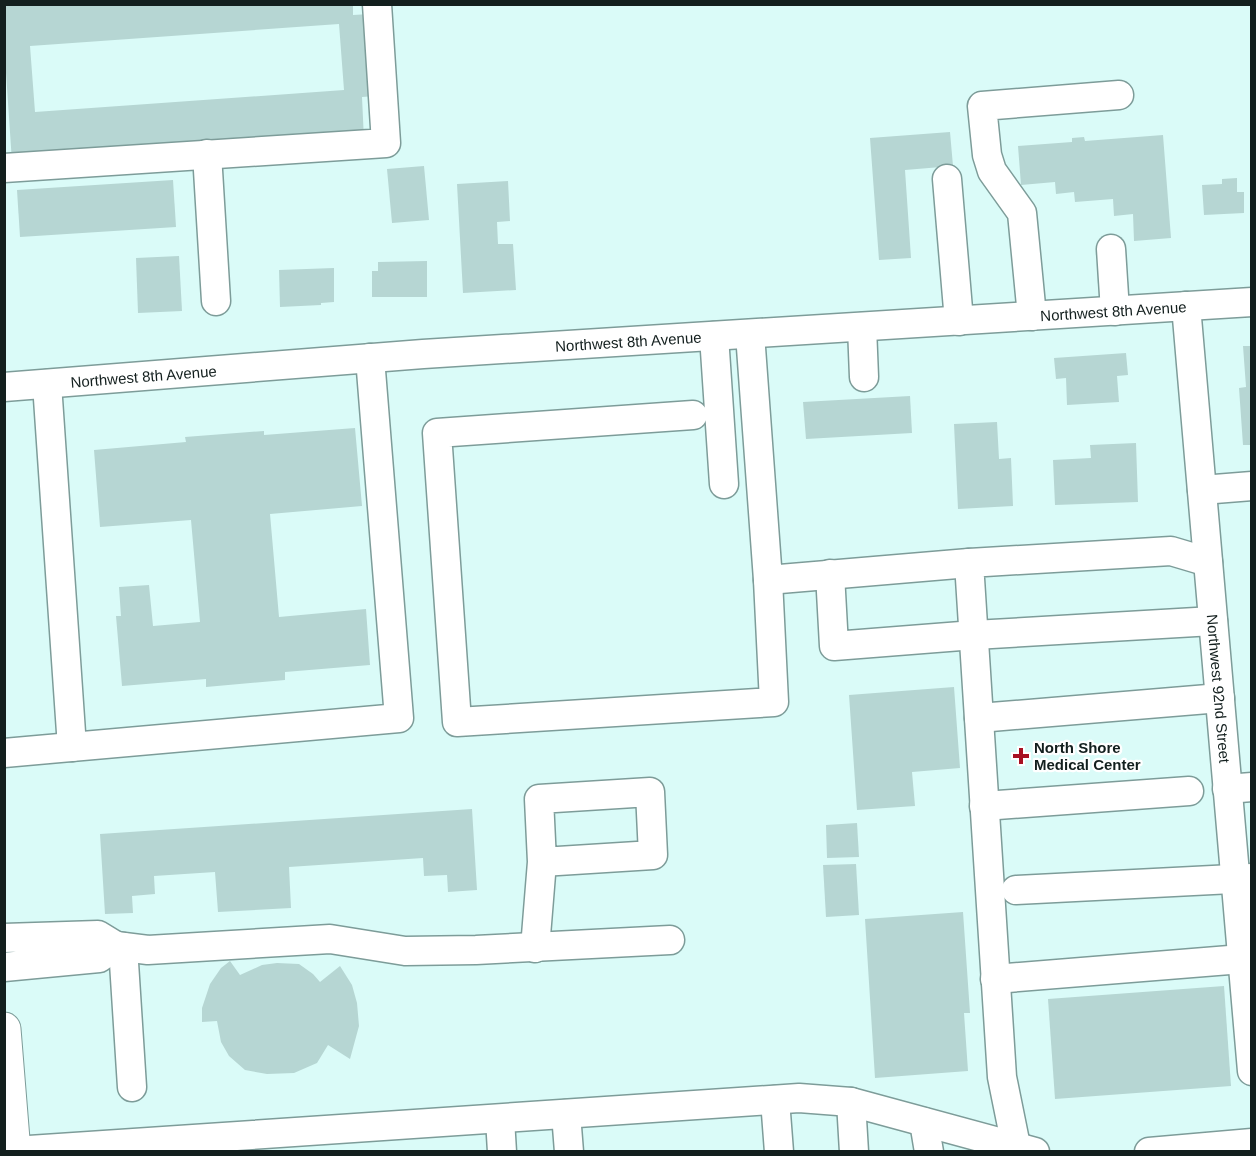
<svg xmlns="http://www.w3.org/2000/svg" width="1256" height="1156" font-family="Arial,sans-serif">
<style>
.building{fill:#b6d6d3;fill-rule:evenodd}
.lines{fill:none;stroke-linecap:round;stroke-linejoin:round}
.minor-casing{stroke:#7d9c99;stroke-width:31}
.major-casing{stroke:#7d9c99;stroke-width:35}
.minor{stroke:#fff;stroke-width:28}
.major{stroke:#fff;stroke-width:33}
.poi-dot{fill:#a81122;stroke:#fff;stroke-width:2}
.labels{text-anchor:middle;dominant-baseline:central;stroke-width:4.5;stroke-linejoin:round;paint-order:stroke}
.street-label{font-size:15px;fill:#131f1e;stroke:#fff}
.poi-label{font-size:15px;font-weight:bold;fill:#131f1e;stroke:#fff;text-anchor:start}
</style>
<rect width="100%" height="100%" fill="#dafbf8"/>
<!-- building -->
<g class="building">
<path d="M4,4H353V15L370,14L375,96L362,97L364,140L12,162L4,43ZM339,24L344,90L35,112L30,46Z"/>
<path d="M950,132L953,166L905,170L911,258L879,260L870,138Z"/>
<path d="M1163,135L1171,238L1134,241L1133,214L1114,216L1113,199L1075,202L1074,192L1056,194L1055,182L1021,185L1018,146L1072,142V138L1084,137L1085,141Z"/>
<path d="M424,166L429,220L392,223L387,169Z"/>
<path d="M1237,178V192H1244V213L1204,215L1202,185L1222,184V179Z"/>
<path d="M173,180L176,227L20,237L17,190Z"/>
<path d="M508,181L510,221L497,222L498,244H513L516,290L463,293L457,184Z"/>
<path d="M179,256L182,311L138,313L136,258Z"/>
<path d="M427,261V297H372V271H378V262Z"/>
<path d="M334,268V302L321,303V305L280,307L279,270Z"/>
<path d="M1243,346H1252V445H1243L1239,388L1246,387Z"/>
<path d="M1126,353L1128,375L1117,376L1119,402L1067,405L1066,378L1056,379L1054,358Z"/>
<path d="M910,396L912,433L806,439L803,402Z"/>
<path d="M997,422L999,459L1011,458L1013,506L958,509L954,424Z"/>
<path d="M355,428L362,506L270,514L279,617L366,609L370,665L285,672V680L206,687V679L122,686L116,616H121L119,587L149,585L153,626L200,622L191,520L100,527L94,450L186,442L185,437L264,431V435Z"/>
<path d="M1136,443L1138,502L1055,505L1053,460L1091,458L1090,445Z"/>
<path d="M954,687L960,768L912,772L915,806L857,810L849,695Z"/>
<path d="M472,809L477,890L448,892L447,875L424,876L423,858L289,867L291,908L218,912L215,872L154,876L155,894L132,896L133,913L105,914L100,834Z"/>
<path d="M857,823L859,857L827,858L826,825Z"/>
<path d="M856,864L859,915L826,917L823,865Z"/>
<path d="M963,912L970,1013H964L968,1071L875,1078L865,919Z"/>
<path d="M230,961L240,975L262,965L277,963L299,964L313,974L320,982L340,966L352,985L357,1003L359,1026L350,1059L328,1045L317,1063L294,1073L267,1074L245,1070L229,1056L221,1042L217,1021L202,1022V1008L210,984L221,968Z"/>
<path d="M1224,986L1231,1086L1055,1099L1048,999Z"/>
</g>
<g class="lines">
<!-- minor casing -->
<g class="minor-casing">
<g id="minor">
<path d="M207,154L216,301"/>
<path d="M4,168L386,143L377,4"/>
<path d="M947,179L959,321"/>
<path d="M1111,249L1115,311"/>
<path id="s1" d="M1186,306L1252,1071"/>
<path d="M1032,316L1022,213L992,171L987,155L982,106L1119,95"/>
<path d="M862,327L864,377"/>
<path d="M750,334L768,580L969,563"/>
<path d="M714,336L724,484"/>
<path d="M47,384L72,747"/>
<path id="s2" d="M4,387L423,354L1252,302"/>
<path d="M693,415L437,433L457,722L774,702L768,580"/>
<path d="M1202,490L1252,486"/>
<path d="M830,574L834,646L974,635L1213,621"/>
<path d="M979,718L1220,698"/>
<path d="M4,753L399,718L370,358"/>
<path d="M1227,789L1252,787"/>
<path d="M984,806L1189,791"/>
<path d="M1016,890L1252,878"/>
<path d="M4,938L98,935L116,946L99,958L4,967"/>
<path d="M116,946L148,950L330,939L405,951L476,950L670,940"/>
<path d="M123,947L132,1087"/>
<path d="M535,948L542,862L539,799L650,792L653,855L542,862"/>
<path d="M995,979L1242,959"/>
<path d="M775,1100L779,1152"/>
<path d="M851,1102L854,1152"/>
<path d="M566,1114L569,1152"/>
<path d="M500,1119L502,1152"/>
<path d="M924,1122L929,1152"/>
<path d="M1016,1146L1002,1077L969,563L1171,551L1208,562"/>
<path d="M14,1151L799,1098L851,1102L1035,1152"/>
<path d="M1149,1152L1252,1143"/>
</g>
</g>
<!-- major casing -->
<g class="major-casing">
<path id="major" d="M4,1029L14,1152"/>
</g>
<!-- minor -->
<use href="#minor" class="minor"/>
<!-- major -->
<use href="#major" class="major"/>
</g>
<!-- markers -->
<path class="poi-dot" d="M1018 747h6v6h6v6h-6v6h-6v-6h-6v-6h6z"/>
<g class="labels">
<!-- street labels -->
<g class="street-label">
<text stroke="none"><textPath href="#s2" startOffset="1112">Northwest 8th Avenue</textPath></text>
<text stroke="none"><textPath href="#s2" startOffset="626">Northwest 8th Avenue</textPath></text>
<text stroke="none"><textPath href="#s2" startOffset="140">Northwest 8th Avenue</textPath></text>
<text stroke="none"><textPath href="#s1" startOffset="384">Northwest 92nd Street</textPath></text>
</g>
<!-- poi labels -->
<g class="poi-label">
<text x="1034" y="747">North Shore<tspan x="1034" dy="17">Medical Center</tspan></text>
</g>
</g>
<!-- border -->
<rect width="1256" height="1156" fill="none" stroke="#131f1e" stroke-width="12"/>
</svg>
